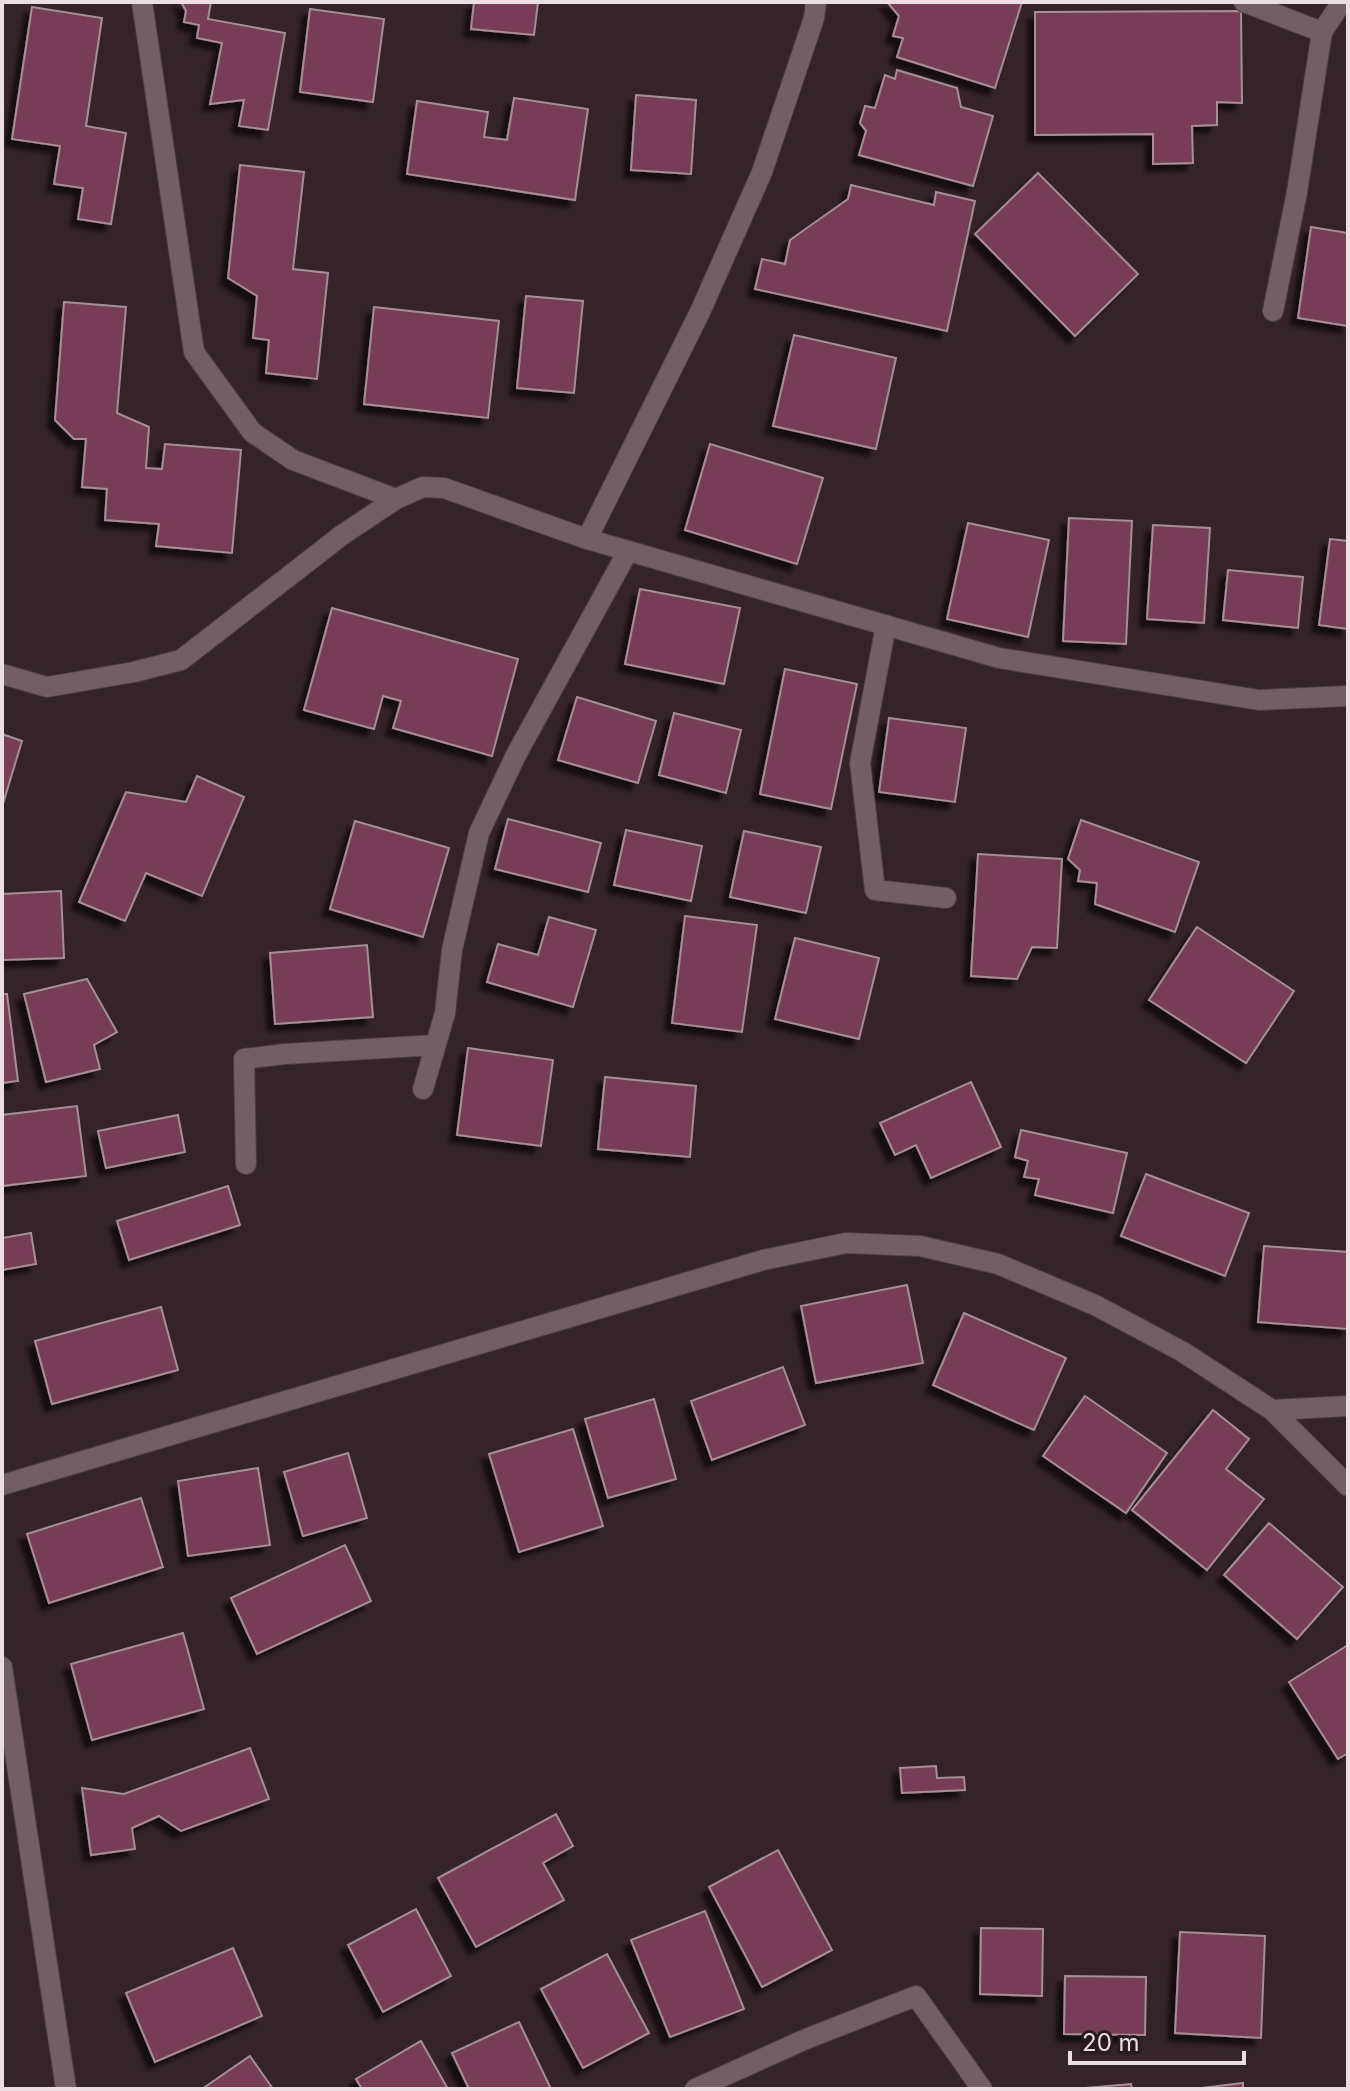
<svg xmlns="http://www.w3.org/2000/svg" width="1350" height="2091" font-family="Inter,sans-serif">
<style>
.building{fill:#783d56;stroke:#a58e96;stroke-width:2;filter:url(#shadow)}
.lines{fill:none;stroke-linecap:round;stroke-linejoin:round}
.minor-casing{stroke:#4e3e44;stroke-width:22}
.tertiary-casing{stroke:#4e3e44;stroke-width:22}
.minor{stroke:#745e66;stroke-width:20}
.tertiary{stroke:#745e66;stroke-width:20}
</style>
<defs>
<filter id="shadow"><feDropShadow dx="-7" dy="7" stdDeviation="2" flood-color="#0009"/></filter>
</defs>
<rect width="100%" height="100%" fill="#352329"/>
<!-- building -->
<g class="building">
<path d="M181,2H211L208,19L285,33L268,130L239,126L244,100L210,104L222,43L197,38L199,25L184,22L186,11Z"/>
<path d="M474,2H538L534,35L471,29Z"/>
<path d="M887,2H1022L995,88L897,57L903,38L893,36L899,16Z"/>
<path d="M32,7L102,18L86,126L126,133L111,224L78,219L83,188L54,184L60,146L12,139Z"/>
<path d="M310,9L384,19L373,102L300,92Z"/>
<path d="M1241,11L1242,103L1217,102V125L1192,126L1193,163L1153,164V134L1035,135V12Z"/>
<path d="M897,70L957,88L961,107L993,116L973,186L859,155L866,131L860,123L865,106L875,108L885,75L895,79Z"/>
<path d="M636,95L696,100L691,174L631,170Z"/>
<path d="M514,98L588,109L575,200L407,174L417,101L488,112L484,137L507,140Z"/>
<path d="M240,165L304,172L293,269L328,273L317,379L266,373L269,340L253,338L257,296L228,278Z"/>
<path d="M1038,173L1138,274L1075,336L975,234Z"/>
<path d="M851,185L934,205L936,192L975,201L947,331L755,289L762,259L785,264L790,240L848,199Z"/>
<path d="M1311,227L1348,233V326L1298,318Z"/>
<path d="M526,296L583,301L574,393L517,388Z"/>
<path d="M64,302L126,307L117,413L149,427L146,468L162,469L165,444L241,450L232,553L156,546L159,524L105,520L107,489L82,487L86,439H74L55,420Z"/>
<path d="M374,307L499,321L488,418L364,404Z"/>
<path d="M794,335L896,358L876,449L773,426Z"/>
<path d="M710,444L823,478L797,564L685,530Z"/>
<path d="M1069,518L1132,521L1126,644L1063,641Z"/>
<path d="M968,523L1049,540L1028,637L947,619Z"/>
<path d="M1153,525L1210,528L1204,623L1147,619Z"/>
<path d="M1330,539L1348,541V629L1319,625Z"/>
<path d="M1228,570L1303,577L1298,628L1223,620Z"/>
<path d="M640,589L740,608L724,684L625,664Z"/>
<path d="M332,608L518,659L492,756L393,728L401,701L383,696L374,729L304,710Z"/>
<path d="M785,669L857,684L831,809L760,794Z"/>
<path d="M577,697L656,721L638,783L558,760Z"/>
<path d="M674,713L741,730L726,793L659,775Z"/>
<path d="M889,718L966,728L955,802L879,792Z"/>
<path d="M2,734L22,741L2,807Z"/>
<path d="M197,776L244,797L202,896L146,873L125,921L79,902L126,792L186,802Z"/>
<path d="M508,819L601,843L588,892L495,869Z"/>
<path d="M1081,820L1199,862L1175,932L1095,904L1097,883L1078,881L1080,870L1068,859Z"/>
<path d="M355,821L449,848L423,937L330,909Z"/>
<path d="M626,830L702,846L691,901L614,885Z"/>
<path d="M744,831L821,847L806,913L730,897Z"/>
<path d="M978,854L1062,859L1057,948L1032,947L1017,979L971,976Z"/>
<path d="M61,891L64,958L2,960V894Z"/>
<path d="M685,916L757,925L742,1032L672,1023Z"/>
<path d="M549,917L596,930L573,1007L487,982L498,944L538,955Z"/>
<path d="M1197,927L1294,991L1246,1063L1149,1000Z"/>
<path d="M795,938L879,958L859,1039L775,1019Z"/>
<path d="M367,945L373,1017L275,1024L270,953Z"/>
<path d="M87,979L117,1032L94,1045L100,1069L46,1082L24,994Z"/>
<path d="M2,994H7L18,1081L2,1083Z"/>
<path d="M468,1048L553,1060L541,1146L457,1135Z"/>
<path d="M605,1077L696,1086L690,1157L598,1149Z"/>
<path d="M971,1082L1001,1147L931,1178L916,1145L895,1155L880,1123Z"/>
<path d="M77,1106L86,1176L2,1186V1115Z"/>
<path d="M178,1115L185,1152L106,1168L98,1131Z"/>
<path d="M1021,1130L1127,1153L1113,1213L1035,1195L1039,1179L1024,1177L1028,1161L1015,1157Z"/>
<path d="M1146,1174L1249,1213L1225,1276L1121,1236Z"/>
<path d="M228,1186L240,1225L129,1260L117,1221Z"/>
<path d="M31,1233L36,1264L2,1270V1238Z"/>
<path d="M1264,1246L1348,1252V1329L1258,1322Z"/>
<path d="M907,1285L923,1363L816,1383L801,1306Z"/>
<path d="M161,1307L178,1370L52,1404L35,1341Z"/>
<path d="M964,1313L1066,1358L1034,1430L933,1385Z"/>
<path d="M783,1367L805,1425L712,1460L691,1401Z"/>
<path d="M1085,1396L1167,1453L1126,1513L1043,1456Z"/>
<path d="M654,1399L676,1479L608,1498L585,1419Z"/>
<path d="M1213,1410L1249,1439L1226,1469L1264,1499L1207,1570L1132,1510Z"/>
<path d="M573,1429L603,1526L519,1552L489,1454Z"/>
<path d="M348,1453L367,1518L303,1536L284,1472Z"/>
<path d="M258,1468L270,1545L188,1556L178,1481Z"/>
<path d="M141,1498L163,1567L49,1603L27,1534Z"/>
<path d="M1269,1523L1343,1587L1297,1639L1224,1575Z"/>
<path d="M345,1545L371,1601L257,1654L231,1598Z"/>
<path d="M183,1633L204,1709L92,1740L71,1664Z"/>
<path d="M1348,1645V1753L1338,1759L1289,1682Z"/>
<path d="M250,1748L269,1799L181,1831L159,1816L132,1828L135,1849L91,1855L82,1788L124,1794Z"/>
<path d="M936,1766L937,1778L964,1777L965,1790L902,1793L900,1768Z"/>
<path d="M556,1814L573,1846L543,1863L564,1900L476,1947L438,1878Z"/>
<path d="M778,1850L832,1950L762,1987L709,1887Z"/>
<path d="M416,1909L451,1976L383,2012L348,1945Z"/>
<path d="M705,1911L744,2009L670,2037L631,1940Z"/>
<path d="M981,1928L1043,1929L1042,1996L980,1994Z"/>
<path d="M1180,1932L1265,1936L1261,2038L1175,2033Z"/>
<path d="M233,1948L262,2016L155,2062L126,1993Z"/>
<path d="M607,1954L649,2033L583,2068L541,1989Z"/>
<path d="M1065,1976L1146,1977L1145,2035L1064,2034Z"/>
<path d="M519,2022L551,2089H469L452,2053Z"/>
<path d="M421,2041L448,2089H362L356,2079Z"/>
<path d="M250,2056L273,2089H202Z"/>
<path d="M1243,2083V2089H1194Z"/>
<path d="M1131,2084L1132,2089H1073Z"/>
</g>
<g class="lines">
<!-- minor casing -->
<g class="minor-casing">
<g id="minor">
<path d="M142,2L194,352L252,432L293,460L396,499"/>
<path d="M1244,2L1322,32L1297,192L1273,311"/>
<path d="M1322,32L1342,2"/>
<path d="M587,539L700,312L762,172L814,18L816,2"/>
<path d="M886,625L860,763L875,890L946,898"/>
<path d="M2,674L47,687L134,672L181,660L342,535L396,499L423,487L444,488L587,539L999,658L1259,700L1348,696"/>
<path d="M423,1089L445,1013L452,950L479,833L516,755L628,551"/>
<path d="M246,1164L244,1059L285,1054L435,1045"/>
<path d="M1272,1410L1348,1406"/>
<path d="M2,1667L66,2089"/>
<path d="M695,2089L806,2039L916,1996L982,2089"/>
</g>
</g>
<!-- tertiary casing -->
<g class="tertiary-casing">
<path id="tertiary" d="M2,1485L763,1260L846,1243L920,1246L998,1264L1095,1305L1183,1352L1272,1410L1348,1486"/>
</g>
<!-- minor -->
<use href="#minor" class="minor"/>
<!-- tertiary -->
<use href="#tertiary" class="tertiary"/>
</g>
<!-- border -->
<rect width="1350" height="2091" fill="none" stroke="#ebdee2" stroke-width="8"/>
<!-- scale -->
<path d="M1070 2051v12h174v-12" fill="none" stroke="#ebdee2" stroke-width="4"/>
<text x="1082" y="2051" font-size="24" fill="#ebdee2" stroke="#2a1920" stroke-width="6" paint-order="stroke">20 m</text>
</svg>
